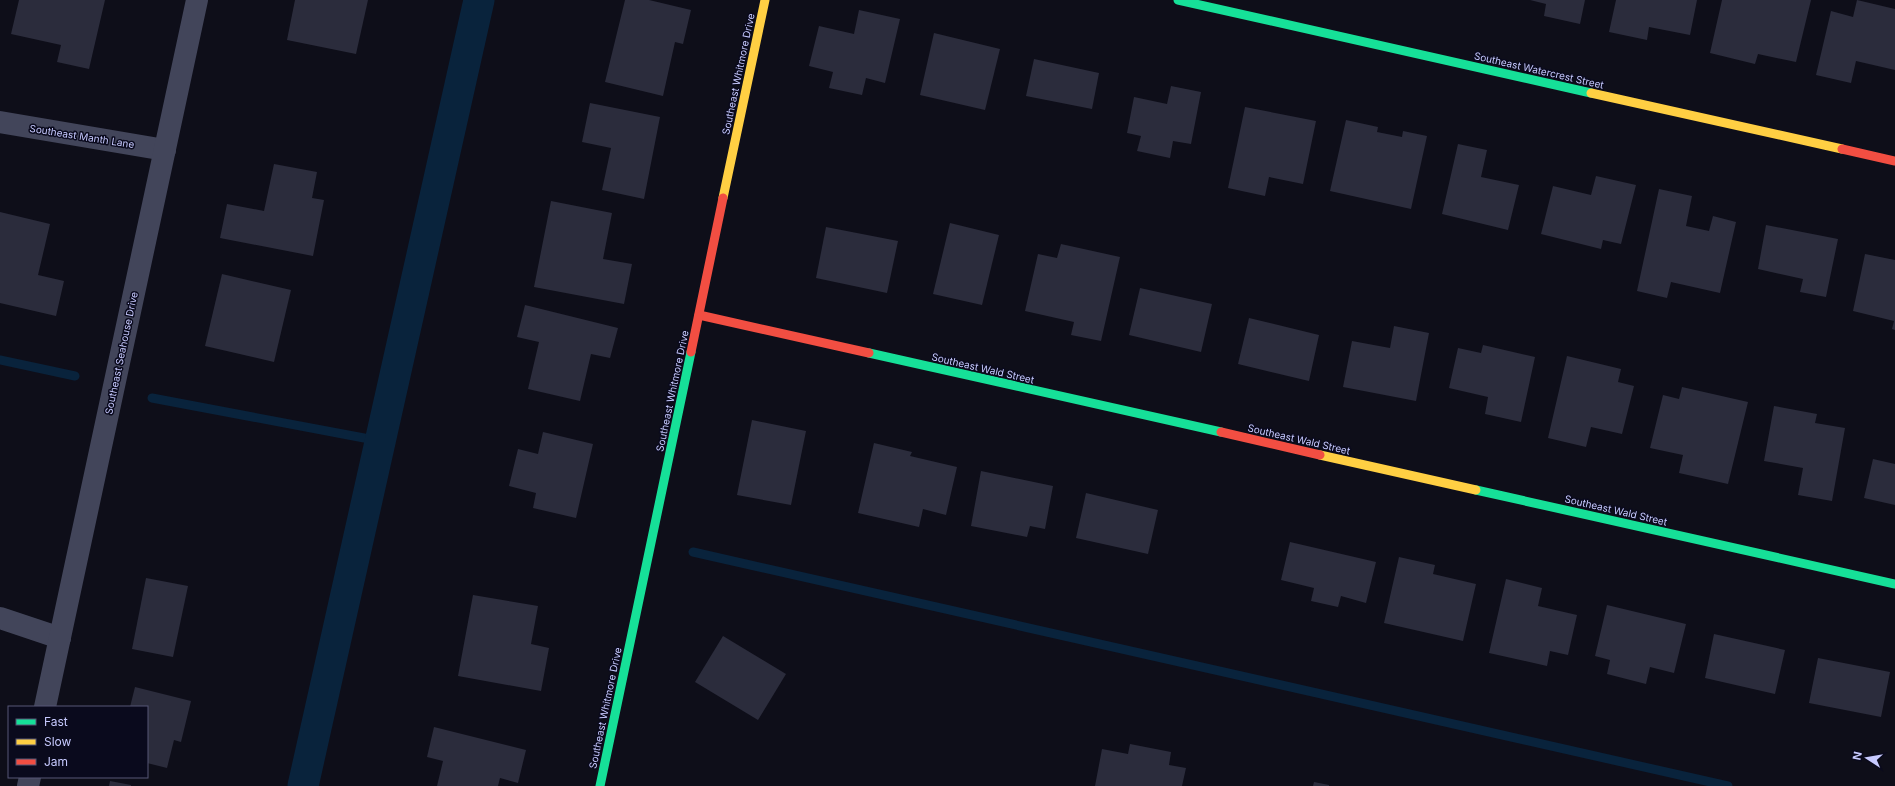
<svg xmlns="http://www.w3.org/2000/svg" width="1895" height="786" font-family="Inter,sans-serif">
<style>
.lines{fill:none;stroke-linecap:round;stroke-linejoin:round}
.stream{stroke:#09233c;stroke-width:9}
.canal{stroke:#09233c;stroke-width:31}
.building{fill:#2b2c3c}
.street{stroke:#42455a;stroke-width:22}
.fast{stroke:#16e098;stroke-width:9}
.slow{stroke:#ffcf43;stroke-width:9}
.jam{stroke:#f24e42;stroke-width:9}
.labels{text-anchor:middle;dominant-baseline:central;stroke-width:3;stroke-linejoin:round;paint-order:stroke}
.street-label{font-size:10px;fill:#c7caff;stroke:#0a0a1d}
</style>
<rect width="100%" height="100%" fill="#0e0e19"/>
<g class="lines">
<!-- stream -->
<g class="stream">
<path d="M0,360L75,376"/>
<path d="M152,398L380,441"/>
<path d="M693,552L1728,786"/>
</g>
<!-- canal -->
<path class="canal" d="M303,786L479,0"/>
</g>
<!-- building -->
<g class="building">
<path d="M19,0H105L89,69L57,62L61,45L11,34Z"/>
<path d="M295,0H368L356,54L287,40Z"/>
<path d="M625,0H649L691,10L683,44L675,42L663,96L605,82Z"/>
<path d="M1530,0H1585L1580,24L1544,16L1546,4Z"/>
<path d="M1616,0H1697L1690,35L1649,27L1647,40L1609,32Z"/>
<path d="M1722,0H1811L1796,62L1758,54L1755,64L1710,53Z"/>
<path d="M1857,0L1895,9V70L1856,61L1851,83L1816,75L1831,11L1853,17Z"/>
<path d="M859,10L900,19L885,83L866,78L862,95L829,88L833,72L809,66L819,26L854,34Z"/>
<path d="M934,33L1000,49L985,110L920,95Z"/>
<path d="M1034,59L1099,73L1092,109L1026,96Z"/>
<path d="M1171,86L1201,92L1191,144L1173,141L1170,158L1137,151L1141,136L1127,133L1134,97L1167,104Z"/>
<path d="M590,103L660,117L644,199L602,190L611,148L582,142Z"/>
<path d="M1245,107L1316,121L1303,184L1269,177L1265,196L1228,188Z"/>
<path d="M1346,120L1378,127L1377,132L1402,137L1403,131L1427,136L1411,209L1330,191Z"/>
<path d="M1458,144L1487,150L1481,177L1519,185L1508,230L1442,214Z"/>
<path d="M274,164L317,172L312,198L324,200L313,256L220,238L227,204L264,211Z"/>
<path d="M1596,176L1636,185L1621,244L1603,240L1601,249L1541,234L1553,186L1591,195Z"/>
<path d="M1659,189L1692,196L1686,226L1709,231L1713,216L1736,222L1720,293L1671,282L1667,298L1637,291Z"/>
<path d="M551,201L612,213L603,259L632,264L624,304L534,287Z"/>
<path d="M0,212L50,224L38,275L64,281L56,316L0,303Z"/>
<path d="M950,223L999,235L982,305L933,294Z"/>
<path d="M1766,225L1838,239L1826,297L1800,292L1803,279L1758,269Z"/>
<path d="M826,227L898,241L887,293L816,278Z"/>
<path d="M1061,244L1120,257L1101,341L1071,335L1074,322L1025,311L1038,254L1057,258Z"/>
<path d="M1865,254L1895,260V330L1892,329L1894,321L1853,311Z"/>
<path d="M222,274L291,290L274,362L205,346Z"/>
<path d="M1140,288L1212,304L1201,352L1129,335Z"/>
<path d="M525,305L618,328L610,358L591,354L580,401L528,389L539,342L517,337Z"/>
<path d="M1249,318L1319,335L1309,381L1238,364Z"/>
<path d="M1394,326L1429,333L1416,401L1343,387L1352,341L1390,348Z"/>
<path d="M1483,345L1535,357L1521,422L1485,414L1488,397L1449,388L1458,348L1481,353Z"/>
<path d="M1567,356L1621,369L1618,382L1634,386L1622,434L1591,427L1586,447L1548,438Z"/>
<path d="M1682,387L1748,402L1728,484L1679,473L1683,455L1650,448L1663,395L1679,399Z"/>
<path d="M1774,406L1817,414L1815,423L1845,428L1832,501L1798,495L1803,468L1764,461Z"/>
<path d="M752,420L806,431L791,505L737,495Z"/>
<path d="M543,432L593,444L576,518L533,508L536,493L509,486L518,449L538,454Z"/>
<path d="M874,443L912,452L910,456L957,467L946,515L923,509L919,527L858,513Z"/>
<path d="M1873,459L1895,464V505L1864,498Z"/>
<path d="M981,471L1053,486L1045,529L1030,526L1027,537L971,526Z"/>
<path d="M1086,493L1158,510L1148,554L1076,538Z"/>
<path d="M1290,542L1376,562L1366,603L1341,596L1338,607L1311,601L1314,588L1281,580Z"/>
<path d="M1399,557L1435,565L1433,574L1476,584L1463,641L1384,623Z"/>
<path d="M146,578L188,586L173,657L132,649Z"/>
<path d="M1506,579L1542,588L1538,606L1577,615L1568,655L1550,651L1547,666L1489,653Z"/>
<path d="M473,595L538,606L531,644L549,648L541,691L458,676Z"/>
<path d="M1607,605L1686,624L1674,673L1650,667L1646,684L1607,674L1610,660L1595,656Z"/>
<path d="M1714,634L1785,650L1775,694L1705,678Z"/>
<path d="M723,636L786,674L758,720L695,682Z"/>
<path d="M1818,658L1890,672L1881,717L1809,703Z"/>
<path d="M135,687L191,701L181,742L174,740L167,768L147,763V707H130Z"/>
<path d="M434,727L526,750L518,783L500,778L498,786H437L443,761L427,757Z"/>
<path d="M1130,744L1171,752L1169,765L1186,768L1182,786H1095L1102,749L1128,754Z"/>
<path d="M110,781L131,785V786H109Z"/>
<path d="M1314,782L1329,785V786H1313Z"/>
</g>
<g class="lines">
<!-- street -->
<g class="street">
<path d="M0,122L165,150"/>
<path d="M0,618L60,638"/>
<path d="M45,707L197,0"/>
<path d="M28,786L30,777"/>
</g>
<!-- fast -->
<g class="fast">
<path d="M1178,0L1591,93"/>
<path d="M869,353L1221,432"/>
<path d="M1476,490L1895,584"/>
<path d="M600,786L691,352"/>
</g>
<!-- slow -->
<g class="slow">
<path d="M1591,93L1842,149"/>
<path d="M723,198L765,0"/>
<path d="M1320,455L1476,490"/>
</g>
<!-- jam -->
<g class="jam">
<path d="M1842,149L1895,161"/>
<path d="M699,315L869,353"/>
<path d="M691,352L723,198"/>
<path d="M1221,432L1320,455"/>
</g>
</g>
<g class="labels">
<!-- street labels -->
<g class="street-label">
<text transform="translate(1539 70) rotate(13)">Southeast Watercrest Street</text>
<text transform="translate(738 74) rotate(-78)">Southeast Whitmore Drive</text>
<text transform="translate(82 136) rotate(9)">Southeast Manth Lane</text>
<text transform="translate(121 353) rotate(-78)">Southeast Seahouse Drive</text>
<text transform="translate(983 368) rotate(13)">Southeast Wald Street</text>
<text transform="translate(672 391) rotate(-78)">Southeast Whitmore Drive</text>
<text transform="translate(1299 439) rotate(13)">Southeast Wald Street</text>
<text transform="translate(1616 510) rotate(13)">Southeast Wald Street</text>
<text transform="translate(605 708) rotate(-78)">Southeast Whitmore Drive</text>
</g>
</g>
<!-- legend -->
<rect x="8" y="706" width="140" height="72" fill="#0a0a1d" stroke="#565777"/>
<rect x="16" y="719" width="20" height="6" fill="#16e098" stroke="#565777"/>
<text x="44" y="726" font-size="12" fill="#c7caff">Fast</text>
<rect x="16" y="739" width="20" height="6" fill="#ffcf43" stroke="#565777"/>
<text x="44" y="746" font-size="12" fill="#c7caff">Slow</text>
<rect x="16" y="759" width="20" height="6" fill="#f24e42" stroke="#565777"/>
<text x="44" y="766" font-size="12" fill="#c7caff">Jam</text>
<!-- north arrow -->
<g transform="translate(1867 758) rotate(282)" stroke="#0a0a1d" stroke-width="3" paint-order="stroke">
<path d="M0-3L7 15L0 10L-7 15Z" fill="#c7caff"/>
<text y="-6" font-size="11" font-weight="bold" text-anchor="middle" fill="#c7caff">N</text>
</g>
</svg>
